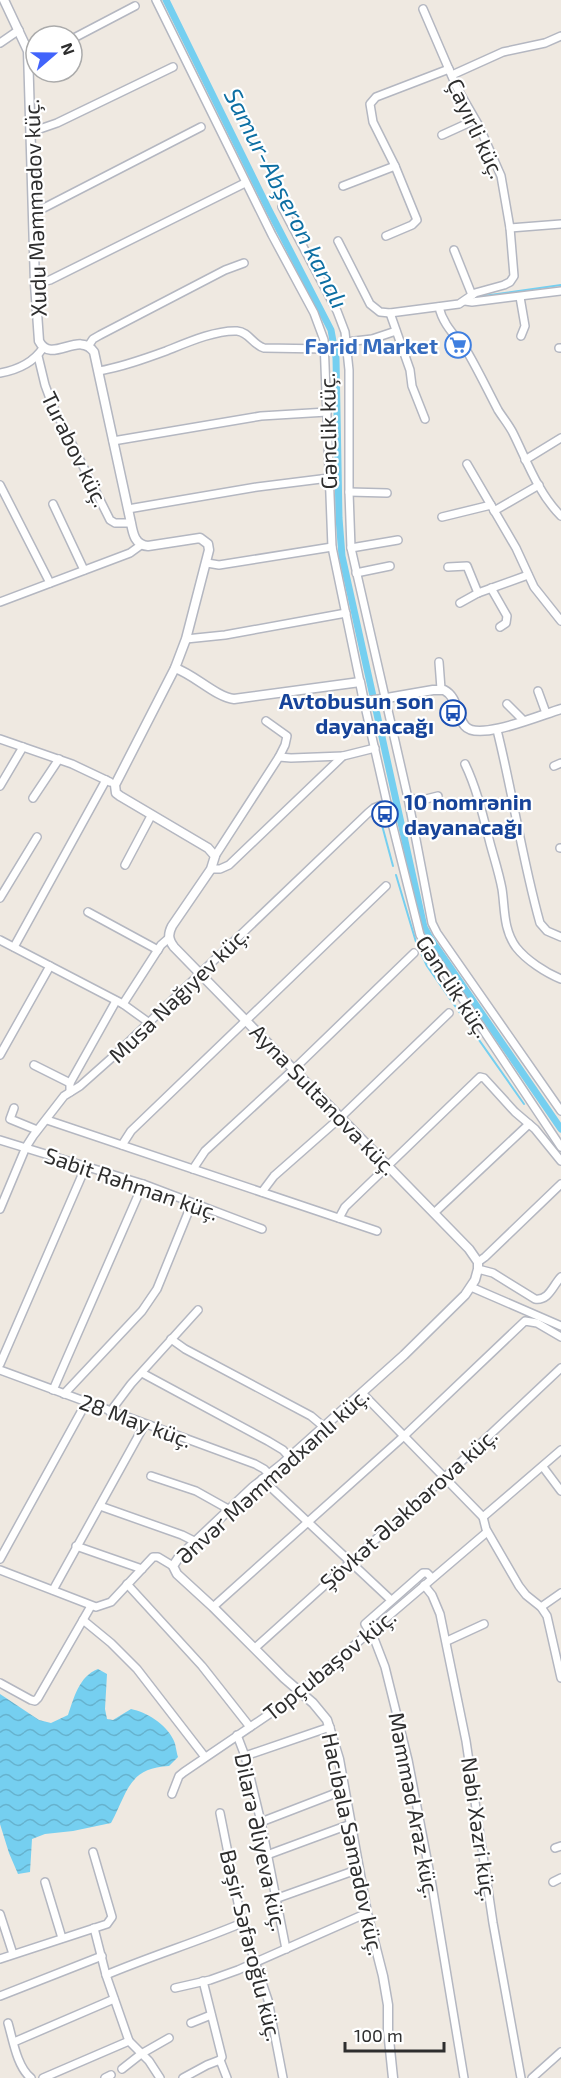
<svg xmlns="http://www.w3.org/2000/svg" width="561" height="2078" font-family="'Exo 2',sans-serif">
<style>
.water{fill:url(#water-waves)}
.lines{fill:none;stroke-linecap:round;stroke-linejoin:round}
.stream{stroke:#75cff0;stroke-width:2}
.canal{stroke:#75cff0;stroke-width:7}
.minor-casing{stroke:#b4b7c1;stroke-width:10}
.tertiary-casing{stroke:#b4b7c1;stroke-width:11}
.minor{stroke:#fff;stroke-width:7}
.tertiary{stroke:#fff;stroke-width:8}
.labels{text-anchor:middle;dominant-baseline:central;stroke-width:4.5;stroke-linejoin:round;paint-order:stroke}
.street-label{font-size:22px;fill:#2e2e2e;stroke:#fff}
.shop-label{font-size:22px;font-weight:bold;fill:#366cbe;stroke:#fff;text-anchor:end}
.transit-label{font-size:22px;font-weight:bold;fill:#164399;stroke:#fff;text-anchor:end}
.water-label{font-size:24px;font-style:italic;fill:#0d6fa3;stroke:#fff}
</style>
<defs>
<pattern id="water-waves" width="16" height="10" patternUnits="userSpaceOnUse" patternTransform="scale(1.5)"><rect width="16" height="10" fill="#75cff0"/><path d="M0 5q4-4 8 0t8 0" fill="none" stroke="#66b2ce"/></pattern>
</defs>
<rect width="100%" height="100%" fill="#efe9e1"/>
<!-- water -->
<path class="water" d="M98,1669L107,1674L105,1709L107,1719L113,1720L131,1709C146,1712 166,1724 173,1739C176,1744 176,1751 178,1757L169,1766C128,1768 128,1792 111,1823L73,1831L45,1834L32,1839L30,1872L18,1874L9,1853L0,1824V1694L39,1720L51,1723L68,1715C74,1698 79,1676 98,1669Z"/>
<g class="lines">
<!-- stream -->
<g class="stream">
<path d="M476,297L561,285"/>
<path d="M379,814L393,866"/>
<path d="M396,875L416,942L427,966L524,1104"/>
</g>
<!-- canal -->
<path class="canal" d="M166,0L269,210L331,330L336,358L339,518L342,556L424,927L430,938L561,1129"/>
<!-- minor casing -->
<g class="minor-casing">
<g id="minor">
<path d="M156,0L272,235L314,313L324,340L332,547L360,682"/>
<path d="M72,39L135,6"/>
<path d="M0,43L19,30"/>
<path d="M452,75L503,52L545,43L561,36"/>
<path d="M31,132L57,123L173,67"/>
<path d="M442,135L475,120"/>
<path d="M343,186L395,166"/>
<path d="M282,207L337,311L345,332L349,370V492L351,548L408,798L432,923L437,933L561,1111"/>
<path d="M34,213L201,127"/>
<path d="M510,228L561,224"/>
<path d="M386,236L412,225L417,220L395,166L373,122L370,104L376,97L449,69"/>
<path d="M338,241L370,304L380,312L390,313L459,304L475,293L504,285L510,282L514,276L510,228L501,176L479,126L457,88L423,9"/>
<path d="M454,250L472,295"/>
<path d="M35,284L50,280L245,183"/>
<path d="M520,297L525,326L521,336"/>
<path d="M465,301L472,302L561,291"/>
<path d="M439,307C443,326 458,338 468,353C479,372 488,391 498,410C503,418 509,425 513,433C527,461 538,493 561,516"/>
<path d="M390,313L410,370L412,386L425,419"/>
<path d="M346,342L372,339L396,331"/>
<path d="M89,345L93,339L100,335L225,270L244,263"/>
<path d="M559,348H561"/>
<path d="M38,356L45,385L52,404L110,520L115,523H131"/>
<path d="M99,371C122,367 144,359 166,351C186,343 215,330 237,331C249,332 253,345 264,348L325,349"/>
<path d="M0,373C17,370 33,363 43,348"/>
<path d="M113,441L261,416L327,412"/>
<path d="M525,460L561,438"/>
<path d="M467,464L516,548L534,587L561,621"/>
<path d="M0,485L50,583"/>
<path d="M349,492L387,493"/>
<path d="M53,504L84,570"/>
<path d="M128,509L257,487L329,478"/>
<path d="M494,511L539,485"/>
<path d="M442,517L491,505"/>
<path d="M351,548L398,540"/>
<path d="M207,563L219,565L332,547"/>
<path d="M448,567L467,566L478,593"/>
<path d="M356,573L390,566"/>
<path d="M491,588L507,616L506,623L500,627"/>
<path d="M0,602L130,553L141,545"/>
<path d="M460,603L478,593L528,575"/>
<path d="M186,639L225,635L346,613"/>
<path d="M439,662L441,689"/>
<path d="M538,691L546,713"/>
<path d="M364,702L387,803L420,935L561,1147"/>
<path d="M507,704L523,720"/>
<path d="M266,721L287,736L285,745L279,757"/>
<path d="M497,730C513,794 522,859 540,923L547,931L561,937"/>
<path d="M0,739L72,764L110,782"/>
<path d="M465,764C477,789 483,816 490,843C494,858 499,873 502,889C505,908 503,929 516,947C526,960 546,973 561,979"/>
<path d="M554,766L561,763"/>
<path d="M0,786L23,747"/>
<path d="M33,798L59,759"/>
<path d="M408,798L422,800L438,796"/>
<path d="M560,848H561"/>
<path d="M215,856L279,757L291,758L343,756"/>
<path d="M125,865L151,816"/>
<path d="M211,869H220L229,865L343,756L375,748"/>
<path d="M0,898L37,837"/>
<path d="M88,912L158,950"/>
<path d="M0,940L123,1004L148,1022"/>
<path d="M14,947L106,780"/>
<path d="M123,1004L161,945L169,938"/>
<path d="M0,1055L50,966"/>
<path d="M34,1065L70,1083"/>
<path d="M70,1092V1083L116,1001"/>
<path d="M14,1108L10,1119L37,1130"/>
<path d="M47,1120L377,1231"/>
<path d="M0,1140L143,1184L262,1229"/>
<path d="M122,1145L131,1131L386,886"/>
<path d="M193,1169L205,1151L294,1069L414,953"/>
<path d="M262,1192L274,1176L341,1117L449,1013"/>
<path d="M0,1209L26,1147L33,1136L64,1096L80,1086L116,1054L368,813L374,808L387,803"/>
<path d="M434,1213L529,1124"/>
<path d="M339,1218L345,1207L480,1077L484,1078L515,1112L535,1129L561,1161"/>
<path d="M478,1262L485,1257L561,1184"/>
<path d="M478,1269L493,1273L535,1299C549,1301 553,1285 561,1277"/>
<path d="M471,1287L561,1326"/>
<path d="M171,1339L185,1349L311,1416L324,1427"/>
<path d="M0,1364L86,1166"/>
<path d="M0,1370L255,1464L264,1469L269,1474"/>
<path d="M142,1373L268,1441L283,1450L290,1458"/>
<path d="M53,1390L143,1184"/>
<path d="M362,1393L483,1517L486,1529L519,1586L526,1595L541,1607L547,1616L561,1678"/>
<path d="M64,1394L142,1311L157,1289L192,1203"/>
<path d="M110,1412L131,1384L198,1310"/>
<path d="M543,1467L561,1491"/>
<path d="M151,1476L196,1491L230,1510"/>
<path d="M262,1479L391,1600"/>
<path d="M100,1506L182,1535L196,1542"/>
<path d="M483,1517L561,1450"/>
<path d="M76,1546L142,1569"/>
<path d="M0,1559L86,1403"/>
<path d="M0,1570L96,1607L111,1602L153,1557H158L173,1566"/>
<path d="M432,1578L427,1573H423L365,1624L375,1641L385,1667L408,1760L432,1885L464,2078"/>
<path d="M127,1584L202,1666L250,1727"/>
<path d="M424,1585L432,1595L440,1614L466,1741L493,1923L521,2078"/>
<path d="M53,1590L145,1424"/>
<path d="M213,1607L404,1436L525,1321L537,1323L561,1337"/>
<path d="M541,1607L561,1593"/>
<path d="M83,1620L111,1643L137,1669L205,1757"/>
<path d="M447,1641L484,1624"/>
<path d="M255,1648L445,1477L561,1368"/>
<path d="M0,1683L31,1700L35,1701L38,1698L91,1606"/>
<path d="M237,1735L245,1756L261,1822L286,1949"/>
<path d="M245,1756L330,1727"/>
<path d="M172,1794L179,1776L184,1772L290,1700L487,1532"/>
<path d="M220,1813L242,1923L268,2000L283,2078"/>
<path d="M261,1822L344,1790"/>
<path d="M555,1848L561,1846"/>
<path d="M267,1855L351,1824"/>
<path d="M45,1882L62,1938"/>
<path d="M553,1882L561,1878"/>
<path d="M275,1899L359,1869"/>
<path d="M0,1914L13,1954"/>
<path d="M94,1928L106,1975L129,2041L149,2061L160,2078"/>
<path d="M0,1959L107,1924L112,1917L93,1852"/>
<path d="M106,1975C151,1956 197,1942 242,1923"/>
<path d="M175,1988L210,1980L238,1970L367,1913"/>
<path d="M0,1996L102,1956"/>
<path d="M8,2023C13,2040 17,2067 31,2078"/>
<path d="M191,2023L211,2015"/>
<path d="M14,2042L114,1999"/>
<path d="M220,2060L227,2078"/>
<path d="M122,2069L141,2054L169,2038"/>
<path d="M43,2078L129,2041"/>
<path d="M105,2078L111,2075"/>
<path d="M183,2078L207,2065L220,2060L222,2057L203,1981"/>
<path d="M532,2078L561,2052"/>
</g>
</g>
<!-- tertiary casing -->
<g class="tertiary-casing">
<g id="tertiary">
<path d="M4,0L28,51L35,284L39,341C51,365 79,330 94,352L131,523C133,534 135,545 148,546L200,538L208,544L209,550L186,639L175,668L115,785L116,793L120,796L208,848L215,856L211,869L172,926C168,934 168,939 174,947L469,1249L478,1262V1269L475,1280L465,1295L404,1355L281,1465L253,1487L179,1557L173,1566L177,1574L213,1607L284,1678L313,1703L327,1720L339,1759L367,1913L383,1976L388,2005V2030L393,2078"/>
<path d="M175,668C195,675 216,697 234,699L360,682L364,702L433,690H444C458,697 456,715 465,726C478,742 543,714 561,709"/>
</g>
</g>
<!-- minor -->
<use href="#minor" class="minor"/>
<!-- tertiary -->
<use href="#tertiary" class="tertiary"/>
</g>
<!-- icons -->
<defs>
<g id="supermarket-ring" transform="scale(1.35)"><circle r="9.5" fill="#fff" stroke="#3f7fe0" stroke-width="1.5"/><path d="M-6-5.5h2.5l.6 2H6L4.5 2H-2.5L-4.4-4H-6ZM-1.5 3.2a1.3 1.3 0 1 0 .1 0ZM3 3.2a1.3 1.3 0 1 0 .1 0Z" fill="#3f7fe0"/></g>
<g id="bus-ring" transform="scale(1.35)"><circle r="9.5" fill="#fff" stroke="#1a4fb4" stroke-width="1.5"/><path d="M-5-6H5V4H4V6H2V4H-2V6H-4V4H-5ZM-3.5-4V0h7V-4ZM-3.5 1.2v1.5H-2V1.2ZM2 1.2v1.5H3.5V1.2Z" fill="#1a4fb4"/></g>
</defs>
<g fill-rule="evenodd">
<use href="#supermarket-ring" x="458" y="345"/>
<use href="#bus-ring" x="453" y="713"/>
<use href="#bus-ring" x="385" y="814"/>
</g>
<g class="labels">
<!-- street labels -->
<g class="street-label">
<text transform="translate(477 128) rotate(65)">Çayırli küç.</text>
<text transform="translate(34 208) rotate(-92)">Xudu Məmmədov küç.</text>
<text transform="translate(327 431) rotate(-91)">Gənclik küç.</text>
<text transform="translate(76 449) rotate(64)">Turabov küç.</text>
<text transform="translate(454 986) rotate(57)">Gənclik küç.</text>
<text transform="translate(178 994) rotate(-44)">Musa Nağıyev küç.</text>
<text transform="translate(324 1099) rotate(46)">Ayna Sultanova küç.</text>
<text transform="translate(132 1183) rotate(19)">Sabit Rəhman küç.</text>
<text transform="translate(136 1420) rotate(20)">28 May küç.</text>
<text transform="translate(272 1475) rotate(-42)">Ənvər Məmmədxanlı küç.</text>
<text transform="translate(408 1508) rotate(-42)">Şövkət Ələkbərova küç.</text>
<text transform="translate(329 1664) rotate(-39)">Topçubaşov küç.</text>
<text transform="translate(415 1805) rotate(79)">Məmməd Araz küç.</text>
<text transform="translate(480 1829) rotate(82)">Nəbi Xəzri küç.</text>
<text transform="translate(262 1842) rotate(78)">Dilarə Əliyeva küç.</text>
<text transform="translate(354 1844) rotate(78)">Hacıbala Səmədov küç.</text>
<text transform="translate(252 1945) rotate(76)">Bəşir Səfəroğlu küç.</text>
</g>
<!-- shop labels -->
<g class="shop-label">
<text x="438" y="345">Fərid Market</text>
</g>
<!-- transit labels -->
<g class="transit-label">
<text x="434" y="700">Avtobusun son<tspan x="434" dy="25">dayanacağı</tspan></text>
<text x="404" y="801" text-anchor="start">10 nomrənin<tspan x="404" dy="25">dayanacağı</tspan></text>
</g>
<!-- water labels -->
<g class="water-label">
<text transform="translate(287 198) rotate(63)">Samur-Abşeron kanalı</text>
</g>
</g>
<!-- north arrow -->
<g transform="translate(54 54) rotate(70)"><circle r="28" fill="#ffffff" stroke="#ababab" stroke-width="1.5"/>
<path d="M0-4.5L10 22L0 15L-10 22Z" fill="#4264fb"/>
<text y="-9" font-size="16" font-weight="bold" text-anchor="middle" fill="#2e2e2e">N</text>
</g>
<!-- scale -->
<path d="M345 2042v9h99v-9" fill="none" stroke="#2e2e2e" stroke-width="3"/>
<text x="354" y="2042" font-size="18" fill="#2e2e2e" stroke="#ffffff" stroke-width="4.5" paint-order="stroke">100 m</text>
</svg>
